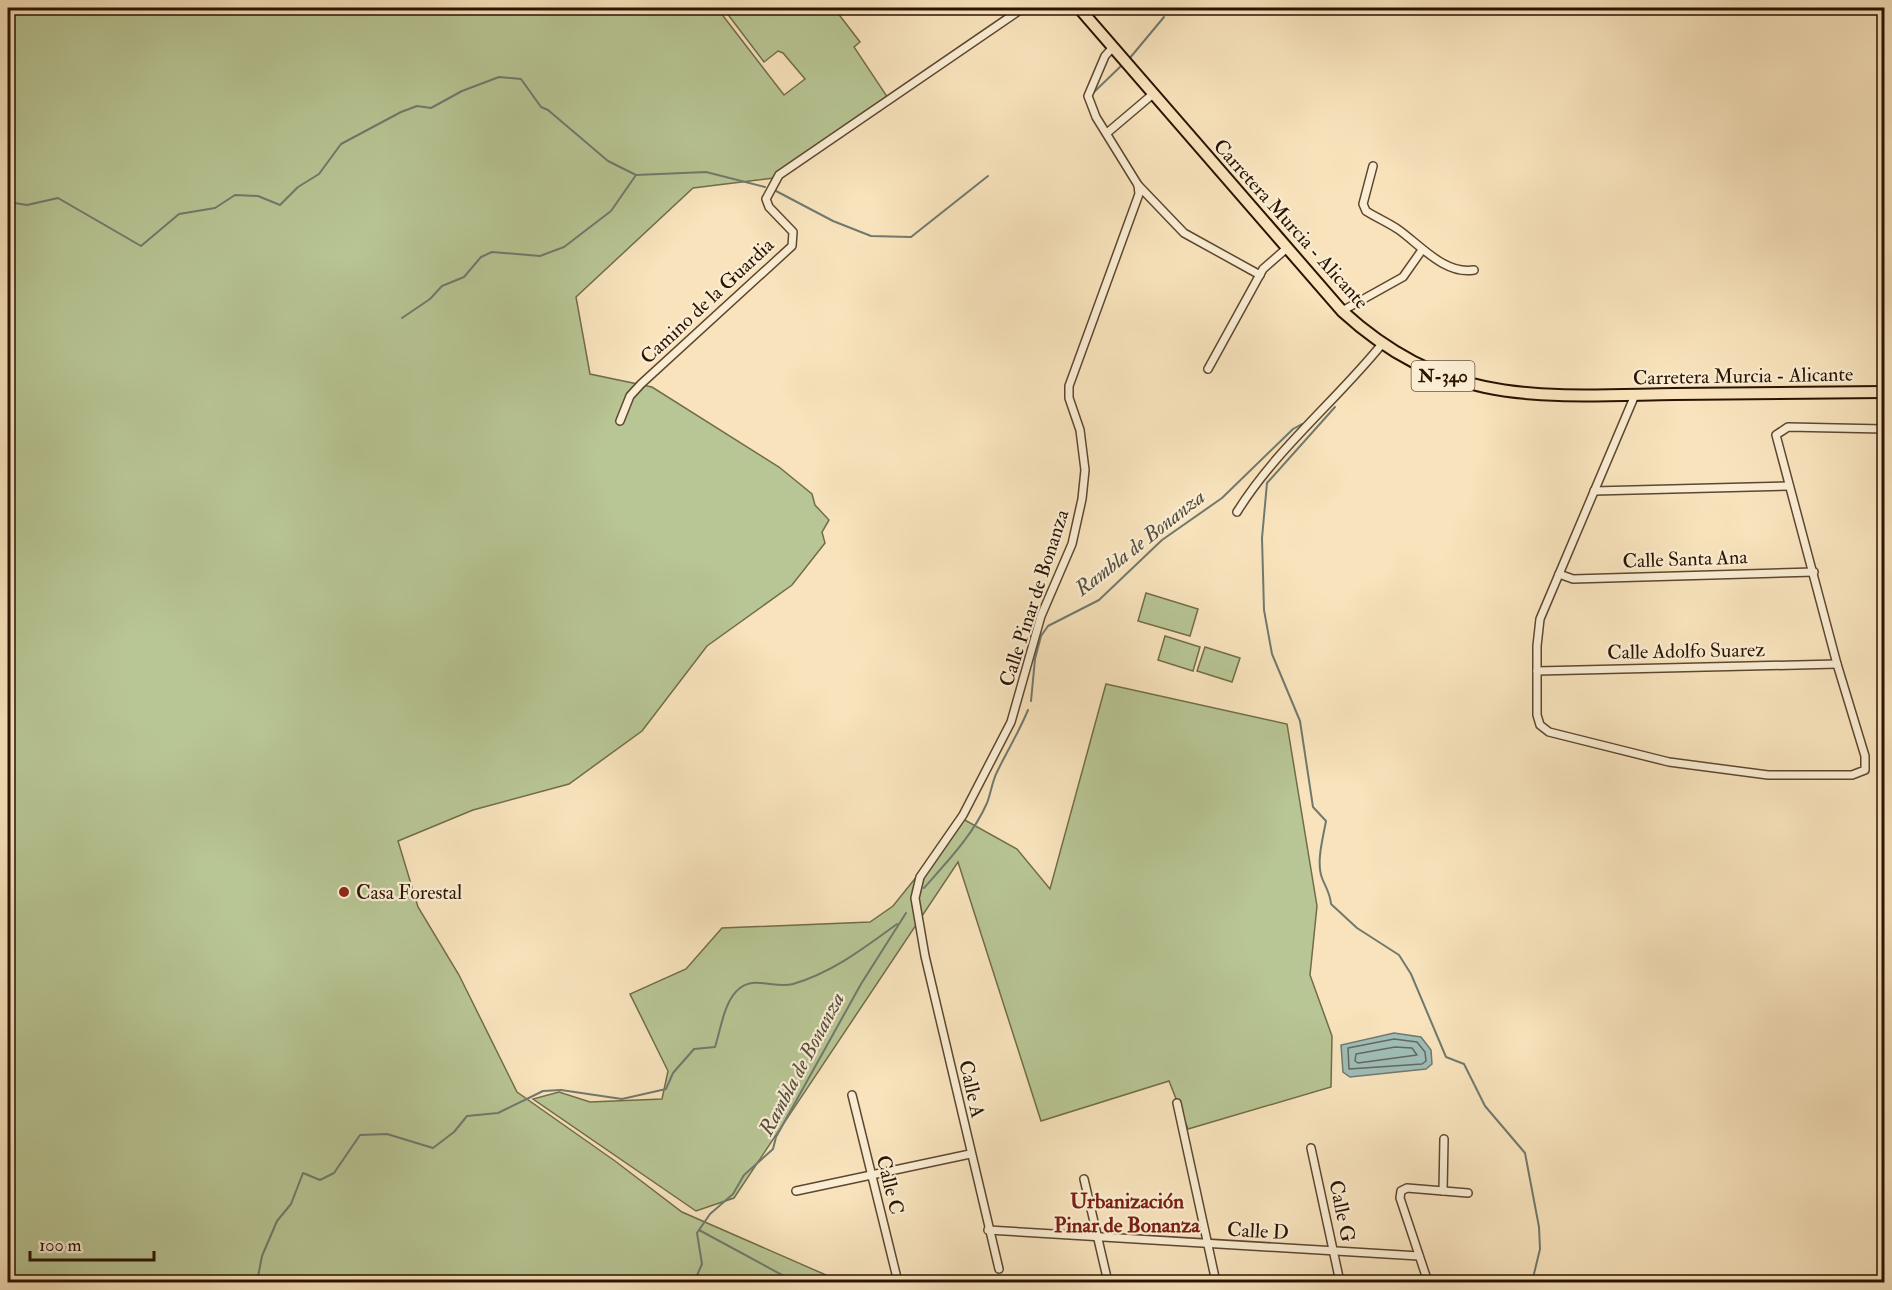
<svg xmlns="http://www.w3.org/2000/svg" width="1892" height="1290" font-family="'IM FELL Double Pica',serif">
<style>
.green{fill:#b8c594;stroke:#716c4a;stroke-width:1.5}
.water{fill:#9fbdb7;stroke:#70796e;stroke-width:1.5}
.lines{fill:none;stroke-linecap:round;stroke-linejoin:round}
.shore{stroke:#64685c;stroke-width:1.5}
.stream{stroke:#70796e;stroke-width:2}
.minor-casing{stroke:#5e472f;stroke-width:10}
.trunk-casing{stroke:#2a1300;stroke-width:14}
.minor{stroke:#faedd3;stroke-width:7}
.trunk{stroke:#f8e3bc;stroke-width:10}
.poi-dot{fill:#8f2418;stroke:#faedd3;stroke-width:2}
.labels{text-anchor:middle;dominant-baseline:central;stroke-width:4.5;stroke-linejoin:round;paint-order:stroke}
.shield{fill:#faedd3;stroke:#68543f;stroke-width:1.5}
.shield-label{font-size:18px;font-weight:bold;fill:#2a1300}
.street-label{font-size:20px;fill:#2a1300;stroke:#faedd3}
.poi-label{font-size:20px;fill:#2a1300;stroke:#faedd3;text-anchor:start}
.water-label{font-size:21px;font-style:italic;fill:#534e40;stroke:#faedd3}
.neighbourhood-label{font-size:21px;font-weight:bold;fill:#7a1f14;stroke:#faedd3}
</style>
<rect width="100%" height="100%" fill="#f8e3bc"/>
<filter id="stains"><feTurbulence type="fractalNoise" baseFrequency=".00333" numOctaves="4"/><feColorMatrix values="0 0 0 0 .2 0 0 0 0 .09 0 0 0 0 .02 0 0 0 .5 -.17"/></filter>
<radialGradient id="worn" r=".72"><stop offset=".6" stop-color="#630" stop-opacity="0"/><stop offset="1" stop-color="#630" stop-opacity=".3"/></radialGradient>
<!-- green -->
<g class="green">
<path d="M8,8H717L784,95L805,79L783,53L778,51L764,62L723,8H834L860,42L854,47L890,101L774,178L693,188L576,297L590,374L652,387L779,467L812,494L815,505L829,520L822,532L825,543L792,585L707,646L642,731L569,784L473,810L398,841L418,907L459,975L517,1092L615,1161L682,1212L842,1282H8Z"/>
<path d="M1146,593L1198,609L1190,636L1138,621Z"/>
<path d="M1165,636L1200,647L1193,671L1158,660Z"/>
<path d="M1205,647L1240,658L1232,682L1197,671Z"/>
<path d="M1106,684L1287,724L1317,906L1310,975L1332,1036L1331,1087L1188,1129L1169,1081L1041,1121L958,862L734,1198L696,1211L533,1099L559,1092L590,1102L662,1099L668,1071L630,994L686,969L722,928L870,922L893,906L963,819L1017,849L1050,889Z"/>
</g>
<!-- water -->
<path class="water" d="M1394,1033L1421,1037L1431,1050L1432,1064L1426,1069L1350,1077L1343,1072L1341,1045Z"/>
<g class="lines">
<!-- shore -->
<g class="shore">
<path d="M1394,1039L1417,1042L1425,1052L1426,1061L1422,1064L1349,1069L1348,1048Z"/>
<path d="M1395,1047L1412,1048L1417,1055L1358,1063L1355,1061L1356,1054Z"/>
</g>
<!-- stream -->
<g class="stream">
<path d="M1129,59L1164,17"/>
<path d="M1092,94L1122,65"/>
<path d="M776,191L833,221L871,236L911,237L988,176"/>
<path d="M8,202L27,205L58,198L141,246L179,214L215,208L235,195L258,196L280,205L298,187L319,174L341,144L401,112L417,106L431,108L462,91L499,77L521,79L541,107L548,110L608,161L636,175L706,172L765,187"/>
<path d="M402,318L430,299L442,286L464,277L481,257L492,252L540,256L564,247L611,211L636,175"/>
<path d="M1335,407L1267,483L1262,538L1264,610L1272,654L1300,721L1313,807L1326,821C1323,838 1316,862 1322,878C1326,888 1330,893 1331,904L1357,928L1399,955L1411,974L1446,1057L1464,1064L1485,1106L1525,1153L1539,1227L1540,1249L1532,1282"/>
<path d="M1031,701L1035,659L1041,636L1048,626L1099,600L1162,540L1222,498L1293,429L1302,424"/>
<path d="M924,888C947,862 973,835 987,803C991,793 992,782 997,772C1007,751 1019,732 1028,710"/>
<path d="M699,1230L795,1282"/>
<path d="M257,1282L262,1256L277,1221L291,1204L303,1173L320,1180L334,1173L360,1135L387,1134L433,1148L454,1132L467,1116L498,1113L543,1091L561,1090L622,1099L666,1089L673,1073L694,1049L715,1047C721,1029 724,1000 740,988C756,976 775,989 793,984C833,972 864,948 897,924"/>
<path d="M694,1282L702,1264L697,1233L710,1214L733,1194L744,1175L773,1149L776,1137L861,984L906,913"/>
</g>
<!-- minor casing -->
<g class="minor-casing">
<g id="minor">
<path d="M1107,133L1153,94"/>
<path d="M1373,166L1363,204L1366,211C1377,218 1389,223 1399,230C1420,245 1445,275 1474,270"/>
<path d="M1138,185L1184,233L1260,275"/>
<path d="M1342,311L1403,277L1422,250"/>
<path d="M1208,369L1263,269L1287,248"/>
<path d="M1635,395L1540,619L1537,646V715L1540,725L1549,732L1669,762L1768,775H1852L1865,770V756L1837,664L1776,435L1788,427L1884,429"/>
<path d="M620,421L630,396L641,384L792,246L793,232L769,207L766,199L779,175L1023,8"/>
<path d="M1594,491L1789,486"/>
<path d="M1237,512C1276,449 1336,401 1382,344"/>
<path d="M1559,574L1573,579L1814,572"/>
<path d="M1537,671L1837,664"/>
<path d="M852,1095L898,1282"/>
<path d="M1177,1103L1216,1282"/>
<path d="M1311,1148L1340,1282"/>
<path d="M1084,1179L1108,1282"/>
<path d="M796,1191L970,1154"/>
<path d="M1443,1191L1444,1139"/>
<path d="M988,1230L1419,1256"/>
<path d="M999,1269L925,956L915,898L920,877L963,815L1011,722L1041,616L1072,544L1082,499L1085,470L1080,430L1069,398V386L1139,194L1138,185L1096,117L1088,96L1105,56L1113,47"/>
<path d="M1428,1282L1400,1198L1401,1191L1407,1188L1468,1193"/>
</g>
</g>
<!-- trunk casing -->
<g class="trunk-casing">
<path id="trunk" d="M1079,8L1342,311C1448,408 1543,396 1675,394C1745,393 1815,393 1884,392"/>
</g>
<!-- minor -->
<use href="#minor" class="minor"/>
<!-- trunk -->
<use href="#trunk" class="trunk"/>
</g>
<!-- markers -->
<circle class="poi-dot" cx="344" cy="892" r="6"/>
<g class="labels">
<!-- shield labels -->
<rect class="shield" x="1411.5" y="361" width="63" height="30" rx="4.5"/>
<g class="shield-label">
<text x="1443" y="376">N-340</text>
</g>
<!-- street labels -->
<g class="street-label">
<text transform="translate(1291 224) rotate(48)">Carretera Murcia - Alicante</text>
<text transform="translate(707 301) rotate(-43)">Camino de la Guardia</text>
<text transform="translate(1743 376) rotate(-1)">Carretera Murcia - Alicante</text>
<text transform="translate(1685 559) rotate(-2)">Calle Santa Ana</text>
<text transform="translate(1034 598) rotate(-72)">Calle Pinar de Bonanza</text>
<text transform="translate(1686 651) rotate(-1)">Calle Adolfo Suarez</text>
<text transform="translate(972 1089) rotate(77)">Calle A</text>
<text transform="translate(890 1185) rotate(76)">Calle C</text>
<text transform="translate(1342 1211) rotate(78)">Calle G</text>
<text transform="translate(1258 1231) rotate(3)">Calle D</text>
</g>
<!-- poi labels -->
<g class="poi-label">
<text x="356" y="892">Casa Forestal</text>
</g>
<!-- water labels -->
<g class="water-label">
<text transform="translate(1140 543) rotate(-38)">Rambla de Bonanza</text>
<text transform="translate(802 1064) rotate(-62)">Rambla de Bonanza</text>
</g>
<!-- neighbourhood labels -->
<g class="neighbourhood-label">
<text x="1127" y="1201">Urbanización<tspan x="1127" dy="24">Pinar de Bonanza</tspan></text>
</g>
</g>
<!-- margin -->
<rect width="1892" height="1290" fill="none" stroke="#f8e3bc" stroke-width="30"/>
<rect x="9" y="9" width="1874" height="1272" fill="none" stroke="#2a1300" stroke-width="3"/>
<rect x="15" y="15" width="1862" height="1260" fill="none" stroke="#2a1300" stroke-width="1.5"/>
<!-- scale -->
<path d="M30 1251v9h124v-9" fill="none" stroke="#2a1300" stroke-width="3"/>
<text x="39" y="1251" font-size="18" fill="#2a1300" stroke="#faedd3" stroke-width="4.5" paint-order="stroke">100 m</text>
<rect width="100%" height="100%" filter="url(#stains)"/>
<rect width="100%" height="100%" fill="url(#worn)"/>
</svg>
